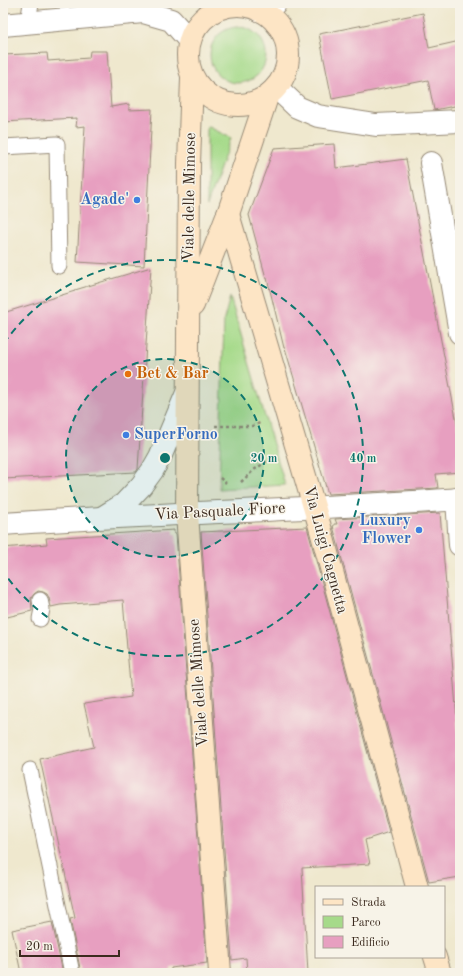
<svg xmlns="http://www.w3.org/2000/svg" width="463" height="976" font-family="'Old Standard TT',serif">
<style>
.green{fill:#a6da8a;stroke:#708254}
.building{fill:#e79fc0}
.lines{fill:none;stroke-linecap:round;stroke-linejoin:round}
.service-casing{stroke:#958976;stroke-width:17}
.minor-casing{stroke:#958976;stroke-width:24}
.secondary-casing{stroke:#958976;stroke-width:24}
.path{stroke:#958976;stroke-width:2.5;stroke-dasharray:3 3;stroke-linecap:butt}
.service{stroke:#fff;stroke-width:15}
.minor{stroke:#fff;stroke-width:22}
.secondary{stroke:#fde5c5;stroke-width:22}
.ring{fill:none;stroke:#0f766e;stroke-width:2;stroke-dasharray:7 5}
.shop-dot{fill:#3f7fe0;stroke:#f7f3e8;stroke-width:1.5}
.food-dot{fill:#e8710a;stroke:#f7f3e8;stroke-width:1.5}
.labels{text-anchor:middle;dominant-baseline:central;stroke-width:3;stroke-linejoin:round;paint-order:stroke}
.street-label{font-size:16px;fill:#3b2a1e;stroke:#f7f3e8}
.shop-label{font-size:16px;font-weight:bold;fill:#366cbe;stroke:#f7f3e8;text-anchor:end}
.food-label{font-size:16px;font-weight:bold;fill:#c56008;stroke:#f7f3e8;text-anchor:start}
.centre{fill:#0f766e;stroke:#f7f3e8;stroke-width:2}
.ring-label{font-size:12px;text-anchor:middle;font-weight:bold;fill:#0f766e;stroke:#f7f3e8;stroke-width:3;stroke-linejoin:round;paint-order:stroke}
</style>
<rect width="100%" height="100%" fill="#f7f3e8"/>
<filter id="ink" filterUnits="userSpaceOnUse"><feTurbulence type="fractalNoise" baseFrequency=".025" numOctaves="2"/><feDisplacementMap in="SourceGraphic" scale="8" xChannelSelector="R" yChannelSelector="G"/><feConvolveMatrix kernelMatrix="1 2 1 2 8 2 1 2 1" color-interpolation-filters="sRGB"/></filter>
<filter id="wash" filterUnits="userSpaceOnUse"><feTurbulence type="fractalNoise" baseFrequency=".012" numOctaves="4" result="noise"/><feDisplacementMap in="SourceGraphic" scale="16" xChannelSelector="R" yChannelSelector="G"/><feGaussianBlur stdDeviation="0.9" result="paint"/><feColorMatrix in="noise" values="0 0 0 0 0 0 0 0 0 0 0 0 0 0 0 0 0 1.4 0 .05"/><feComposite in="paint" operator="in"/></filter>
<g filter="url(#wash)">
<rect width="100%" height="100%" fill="#efe8ce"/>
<!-- green -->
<g class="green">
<circle cx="238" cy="55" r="28"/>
<path d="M207,126L231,138L207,205Z"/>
<path d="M230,297L285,485L219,489L224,319Z"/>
</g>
<g id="blocks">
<!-- building -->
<g class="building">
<path d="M423,13L429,48L460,41V105L434,110L428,80L332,99L319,34Z"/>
<path d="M90,51H107L111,107L129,104V110L152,109L144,266L77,262L85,126L76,127L77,118L3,122V55L47,53L48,61L89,58Z"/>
<path d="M334,144L336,168L406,159L460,439V472L436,474L438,488L328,494L285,348H284L267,278H266L249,215L274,148Z"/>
<path d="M151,267L138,469L136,472L3,479V313L75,291V290Z"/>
<path d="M440,513L460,756V877L429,882L333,526H334V524H337L335,519Z"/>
<path d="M307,527L389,832L365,840L370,864L302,868L308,973H247L246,958L232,960L201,532Z"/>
<path d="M174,530V534H176L207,963L171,968V971L155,973H81L70,919L75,918L40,759L94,747L84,704L131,697L123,600L60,605L51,607L49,598L47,594L43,592L38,591L34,594L31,598L32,611L3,618V548L47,544L46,538Z"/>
<path d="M52,922L63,973H21L12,930Z"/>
</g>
</g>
</g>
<g filter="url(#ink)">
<use href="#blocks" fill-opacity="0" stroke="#958976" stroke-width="1"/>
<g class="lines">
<!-- service casing -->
<g class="service-casing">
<g id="service">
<path d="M28,23L31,3"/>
<path d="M3,147L57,144L59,266"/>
<path d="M40,619L42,609L40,600"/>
<path d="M30,770L72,973"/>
</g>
</g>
<!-- minor casing -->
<g class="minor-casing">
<g id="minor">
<path d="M261,11L275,3"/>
<path d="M3,25L143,12L171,20L189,40"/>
<path d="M277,88L297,107L318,116L376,125L460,121"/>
<path d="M431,163L460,333"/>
<path d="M457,499L460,545"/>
<path d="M103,517L124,504L141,486L152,471L160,457L187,393"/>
<path d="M3,524C155,513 308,510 460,499"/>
</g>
</g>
<!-- secondary casing -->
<g class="secondary-casing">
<g id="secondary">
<circle cx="238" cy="55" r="50"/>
<path d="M192,78L189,164L187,514L220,973"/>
<path d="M228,214L320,527L417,887"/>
<path d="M193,305L228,214L267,97"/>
<path d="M435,957L440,973"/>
</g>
</g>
<!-- path -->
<g class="path">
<path d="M215,426H252L260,423"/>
<path d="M220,478L226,483"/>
<path d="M241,482L254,470L270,459"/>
</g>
<!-- service -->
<use href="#service" class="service"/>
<!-- minor -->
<use href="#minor" class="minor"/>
<!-- secondary -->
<use href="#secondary" class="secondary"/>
</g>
</g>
<!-- distance rings -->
<circle cx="165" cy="458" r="99" fill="#0f766e" fill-opacity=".12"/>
<g class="ring">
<circle cx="165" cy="458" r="99"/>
<path d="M4 343A198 198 0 1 1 4 573"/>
</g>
<!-- markers -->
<g class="shop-dot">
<circle cx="137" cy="200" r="4"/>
<circle cx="126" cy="435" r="4"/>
<circle cx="419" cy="530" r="4"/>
</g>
<circle class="food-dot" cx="128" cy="374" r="4"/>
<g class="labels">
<!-- street labels -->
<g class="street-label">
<text transform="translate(190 197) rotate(-89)">Viale delle Mimose</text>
<text transform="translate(220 512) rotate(-3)">Via Pasquale Fiore</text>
<text transform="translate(325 550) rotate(75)">Via Luigi Cagnetta</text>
<text transform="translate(199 683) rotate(-94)">Viale delle Mimose</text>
</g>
<!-- shop labels -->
<g class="shop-label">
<text x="129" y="200">Agade'</text>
<text x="134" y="435" text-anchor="start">SuperForno</text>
<text x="411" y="521">Luxury<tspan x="411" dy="18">Flower</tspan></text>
</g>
<!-- food labels -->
<g class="food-label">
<text x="136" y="374">Bet &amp; Bar</text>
</g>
</g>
<circle cx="165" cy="458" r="6" class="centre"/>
<g class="ring-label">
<text x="264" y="462">20 m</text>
<text x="363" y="462">40 m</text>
</g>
<!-- margin -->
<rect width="463" height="976" fill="none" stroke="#f7f3e8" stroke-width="16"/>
<!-- legend -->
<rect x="315" y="886" width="130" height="72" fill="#f7f3e8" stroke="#aca397"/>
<rect x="323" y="899" width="20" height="6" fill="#fde5c5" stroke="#aca397"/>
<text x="351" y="906" font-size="12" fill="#3b2a1e">Strada</text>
<rect x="323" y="916" width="20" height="12" fill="#a6da8a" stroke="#aca397"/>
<text x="351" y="926" font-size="12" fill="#3b2a1e">Parco</text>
<rect x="323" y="936" width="20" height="12" fill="#e79fc0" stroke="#aca397"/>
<text x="351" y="946" font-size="12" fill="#3b2a1e">Edificio</text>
<!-- scale -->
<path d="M20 950v6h99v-6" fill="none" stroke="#3b2a1e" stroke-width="2"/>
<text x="26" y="950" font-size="12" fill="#3b2a1e" stroke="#f7f3e8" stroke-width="3" paint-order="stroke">20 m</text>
</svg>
